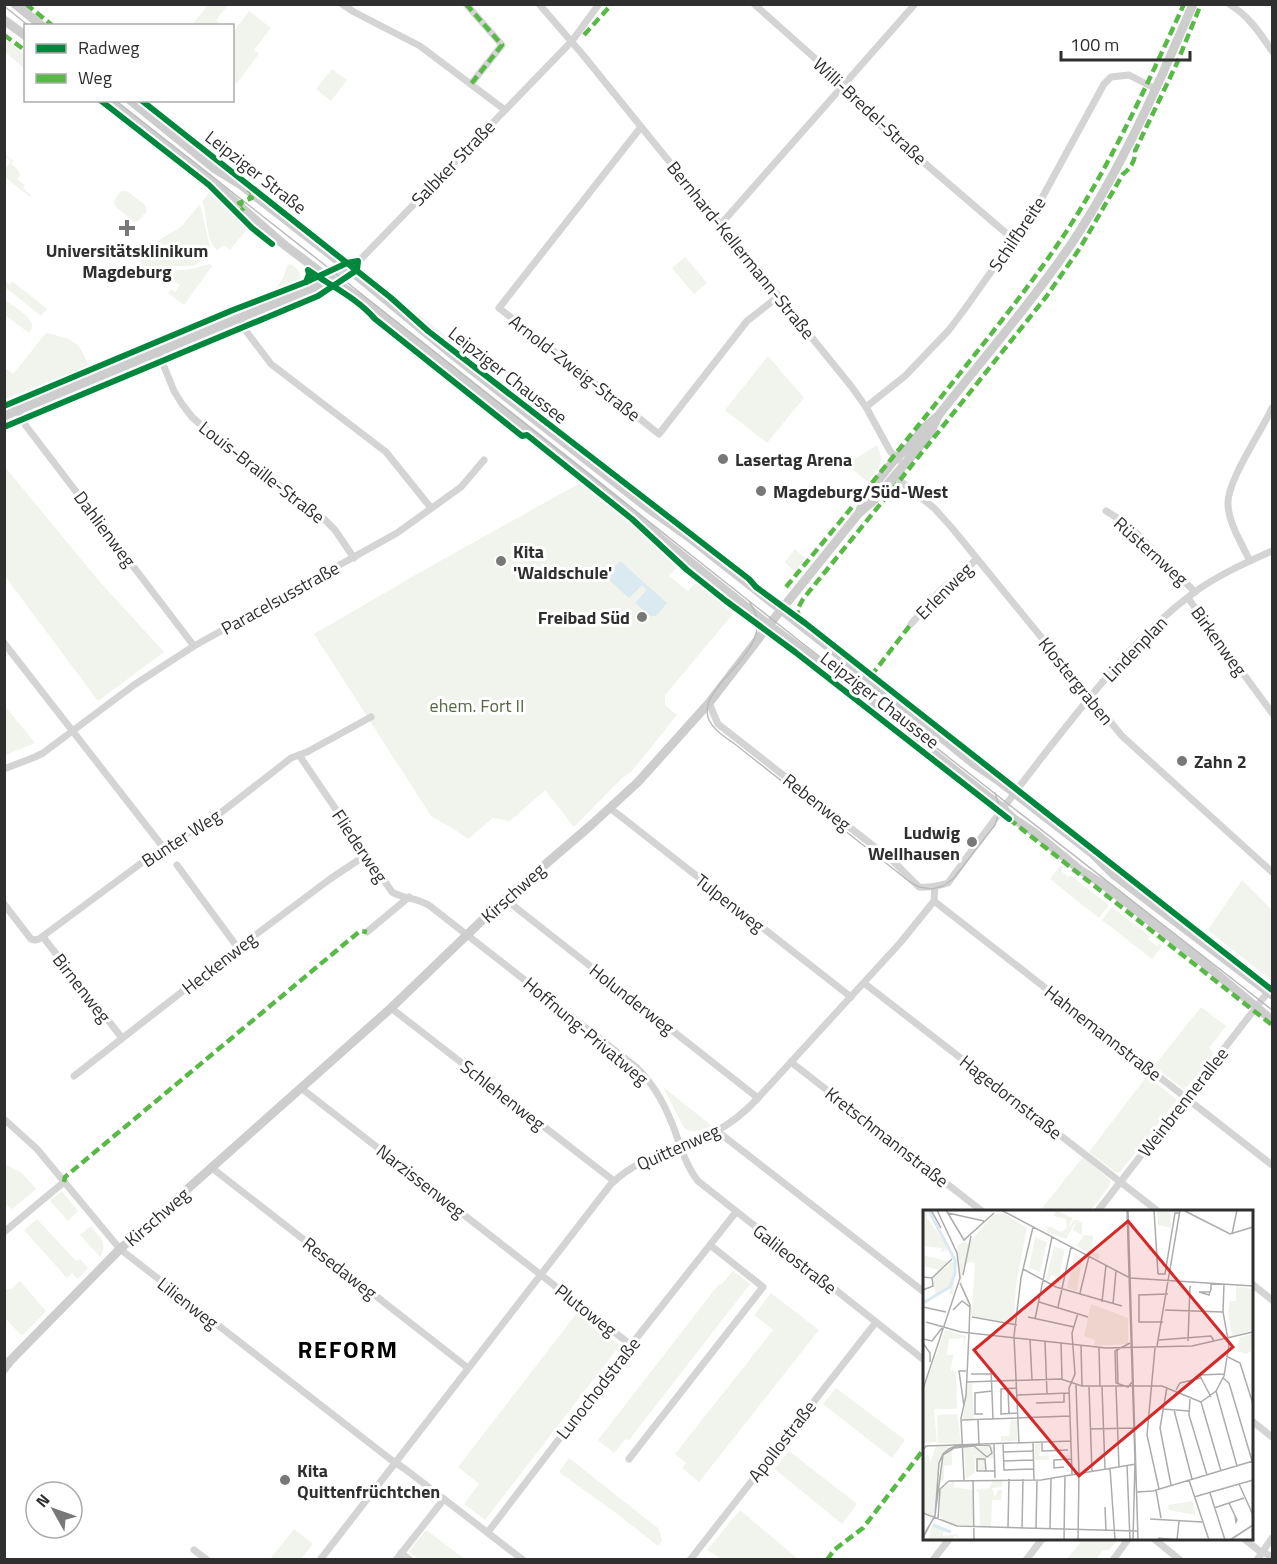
<svg xmlns="http://www.w3.org/2000/svg" width="1277" height="1564" font-family="'Titillium Web',sans-serif">
<style>
.green{fill:#f1f4ec}
.water{fill:#dbe9f0}
.lines{fill:none;stroke-linecap:round;stroke-linejoin:round}
.street{stroke:#d4d4d4;stroke-width:7}
.secondary{stroke:#cdcdcd;stroke-width:9}
.tram{stroke:#bbb;stroke-width:1.5}
.quiet{stroke:#58b947;stroke-width:4.5;stroke-dasharray:9 4.5;stroke-linecap:butt}
.cycleway-casing{stroke:#fff;stroke-width:10}
.cycleway{stroke:#00873e;stroke-width:6}
.poi-dot{fill:#787878;stroke:#fff;stroke-width:2}
.labels{text-anchor:middle;dominant-baseline:central;stroke-width:6;stroke-linejoin:round;paint-order:stroke}
.street-label{font-size:18px;fill:#2f2f2f;stroke:#fff}
.poi-label{font-size:18px;font-weight:bold;fill:#2f2f2f;stroke:#fff;text-anchor:start}
.park-label{font-size:18px;fill:#53683f;stroke:#fff}
.district-label{font-size:24px;font-weight:bold;letter-spacing:1.5px;fill:#000;stroke:#fff}
.inset-river{fill:none;stroke:#dbe9f0;stroke-width:3}
.inset-road{fill:none;stroke:#acacac;stroke-width:1.5}
.view{fill:#d62828;fill-opacity:0.15;stroke:#d62828;stroke-width:3}
.inset-edge{fill:none;stroke:#2f2f2f;stroke-width:3}
</style>
<rect width="100%" height="100%" fill="#fff"/>
<!-- green -->
<g class="green">
<path d="M208,5H228L216,20L222,25H192Z"/>
<path d="M249,11L271,28L254,50L259,54L236,84L233,81V32Z"/>
<path d="M5,39L25,55V69L5,52Z"/>
<path d="M332,69L347,80L331,101L316,89Z"/>
<path d="M5,154L13,161L11,164L18,170L20,175L17,179L25,185L23,188L31,195L30,197L5,177V170L11,161L7,157L5,159Z"/>
<path d="M121,191H127L145,205L147,211L138,221L134,222L115,206L114,201Z"/>
<path d="M209,193L247,229L230,250L224,245L217,250C204,238 209,216 202,202Z"/>
<path d="M200,204L210,248V253L203,260L193,266H168L146,271L138,267L144,253L149,247L157,241L181,227Z"/>
<path d="M685,257L707,283L694,294L672,268Z"/>
<path d="M209,264L212,266L184,305L168,293L171,289L175,292L180,285L163,272L192,269Z"/>
<path d="M288,264L290,265L291,264C313,281 293,284 277,291L275,290L283,278Z"/>
<path d="M369,275L460,347L457,351C426,327 397,300 366,276Z"/>
<path d="M4,281L10,285L12,281L47,309L41,316L5,287Z"/>
<path d="M4,300C11,304 30,316 32,324C33,328 31,330 29,333L5,315Z"/>
<path d="M46,333C73,339 78,340 89,366L5,399V368L13,374Z"/>
<path d="M768,356L804,398L767,443L725,410Z"/>
<path d="M877,445C886,465 879,466 868,482L847,465L850,462Z"/>
<path d="M5,467L99,581L164,652L98,701L5,576Z"/>
<path d="M580,483L643,534L677,567L669,576L688,591L696,582L733,614L665,695V705L677,715L632,771L621,779L574,827L545,790L510,821L493,818L468,839L452,828L431,816L314,634L424,570Z"/>
<path d="M795,549L805,558L795,572L785,562Z"/>
<path d="M4,705L35,743L6,755L4,752Z"/>
<path d="M1060,866L1063,868L1061,871L1068,877L1070,875L1109,905L1099,918L1050,879Z"/>
<path d="M1242,880L1272,910V981L1208,930Z"/>
<path d="M1112,907L1150,936L1148,939L1157,946L1159,943L1162,946L1152,959L1102,920Z"/>
<path d="M1201,1007L1226,1026L1209,1048L1214,1053L1187,1087L1182,1088L1154,1066Z"/>
<path d="M1147,1076L1175,1098L1176,1101L1120,1172H1115L1089,1152Z"/>
<path d="M663,1087L712,1126C702,1129 691,1136 683,1126Z"/>
<path d="M1083,1157L1110,1180V1185L1090,1211L1039,1212Z"/>
<path d="M4,1164L22,1173L36,1189L12,1209L5,1203Z"/>
<path d="M62,1191L78,1211L68,1221L50,1201Z"/>
<path d="M37,1219L76,1261L80,1259L88,1268L78,1279L72,1273L67,1278L24,1230Z"/>
<path d="M91,1226C99,1237 109,1243 100,1257L80,1235Z"/>
<path d="M733,1271L750,1284L629,1440L626,1439L614,1453L598,1440L719,1284L721,1285Z"/>
<path d="M20,1281L46,1311L22,1336L4,1317L5,1291L7,1289H11Z"/>
<path d="M771,1293L819,1330L699,1482L682,1468L686,1463L675,1454L773,1330L754,1315Z"/>
<path d="M577,1313L620,1345L485,1520L464,1504L479,1484L458,1467Z"/>
<path d="M836,1388L905,1440L892,1458L823,1404Z"/>
<path d="M789,1451L857,1504L842,1524L775,1469Z"/>
<path d="M569,1458L659,1529L662,1541L658,1546L616,1513L559,1472Z"/>
<path d="M740,1510L798,1559H724L718,1557L707,1550Z"/>
<path d="M294,1529L313,1544L301,1559H270Z"/>
<path d="M426,1530L465,1559H418L409,1552Z"/>
<path d="M1084,1538H1118V1539L1109,1550H1103L1096,1559H1067Z"/>
</g>
<!-- water -->
<path class="water" d="M620,561L667,603L656,616H650L635,603L647,590L642,585L629,598L606,577Z"/>
<g class="lines">
<!-- street -->
<g class="street">
<path d="M342,4L354,12L420,46L505,110"/>
<path d="M466,4L502,45L471,84"/>
<path d="M539,4L583,55L851,386L866,407L890,451L899,460"/>
<path d="M754,4L845,85L864,111L1014,240"/>
<path d="M1229,4C1248,15 1260,33 1272,51"/>
<path d="M641,127L499,308L659,434L747,321L779,296"/>
<path d="M721,224L915,4"/>
<path d="M331,280L350,270L359,261L572,41L599,4"/>
<path d="M240,318L246,331L271,364L386,452L431,508"/>
<path d="M158,352L174,391L182,404L192,417L217,439L324,519L335,530L354,558"/>
<path d="M866,407L905,376L949,330L964,310L1037,207L1104,84L1111,77L1129,75L1156,89"/>
<path d="M18,410L26,426L194,646"/>
<path d="M894,476L934,508L952,528L1122,736L1272,872"/>
<path d="M1106,511L1127,524L1195,592"/>
<path d="M1250,561C1242,544 1229,524 1228,505C1226,482 1262,431 1272,408"/>
<path d="M1188,598L1272,713"/>
<path d="M911,624L940,591L977,559"/>
<path d="M4,643L163,847"/>
<path d="M709,703L718,724L894,862L919,887C930,888 938,886 948,883C985,832 1022,782 1061,733C1100,684 1141,632 1192,594C1216,576 1245,563 1272,551"/>
<path d="M299,755L392,892C403,899 416,897 430,906L636,1067C656,1086 667,1109 676,1134C682,1151 687,1167 698,1181L924,1360"/>
<path d="M4,769L35,757L43,753L134,685L194,646L397,533L461,487L484,460"/>
<path d="M610,808L851,997"/>
<path d="M177,865L238,948"/>
<path d="M505,899L758,1098"/>
<path d="M934,901L1272,1165"/>
<path d="M4,904L31,939L35,940L39,939L163,847L179,837L205,825L291,758L307,752L371,717"/>
<path d="M367,932L409,897"/>
<path d="M43,937L122,1038"/>
<path d="M864,983L1159,1212"/>
<path d="M391,1008L614,1181"/>
<path d="M791,1062L983,1212"/>
<path d="M74,1076L238,948L330,879L366,855"/>
<path d="M301,1088L631,1345"/>
<path d="M4,1119L37,1149L120,1249L390,1459L405,1469L523,1560"/>
<path d="M717,1131L924,1292"/>
<path d="M212,1168L468,1368"/>
<path d="M1097,1212L1268,992"/>
<path d="M4,1232L64,1182"/>
<path d="M1252,1284L1272,1300"/>
<path d="M1252,1421L1272,1437"/>
<path d="M629,1459L763,1287L710,1245"/>
<path d="M488,1532L631,1345L736,1212"/>
<path d="M1153,1538L1180,1560"/>
<path d="M1243,1538L1262,1553"/>
<path d="M194,1550L207,1560"/>
<path d="M1263,1551L1272,1558"/>
<path d="M401,1553L410,1560"/>
<path d="M320,1560L611,1184C642,1154 677,1151 714,1132C731,1124 745,1112 758,1098L900,943L934,901L935,887"/>
<path d="M396,1560L444,1499"/>
<path d="M690,1560L876,1322"/>
<path d="M933,1560L950,1538"/>
<path d="M1026,1560L1043,1538"/>
<path d="M1113,1560L1129,1538"/>
<path d="M1257,1560L1272,1538"/>
</g>
<!-- secondary -->
<g class="secondary">
<path d="M15,4L42,26"/>
<path d="M4,20L26,36"/>
<path d="M108,100L208,178L282,243L323,274L365,302L590,479L638,518L664,541L769,625L808,654L999,805L1014,819L1035,833L1080,870L1104,885L1200,960L1272,1020"/>
<path d="M130,100L215,169L241,185L350,270L454,356L645,506L686,535L859,671L974,764L999,781L1093,854L1114,875L1272,995"/>
<path d="M4,416L331,280"/>
<path d="M860,510L867,494L896,458L909,447L923,429L938,416C983,359 1031,303 1072,243C1121,169 1158,86 1193,4"/>
<path d="M4,1369L10,1361L120,1249L391,1008L497,906L590,826L638,782L709,703L769,625L859,513L874,500L915,452L930,433L938,416"/>
</g>
<!-- tram -->
<g class="tram">
<path d="M4,6L29,26"/>
<path d="M115,100L354,288L797,639L1272,1010"/>
<path d="M750,603C783,651 693,684 709,720C714,731 727,738 736,745L910,882L919,887L932,889L943,886L953,879L995,825L1000,809L995,793"/>
</g>
<!-- quiet -->
<g class="quiet">
<path d="M26,4L53,26"/>
<path d="M466,4L502,45L471,84"/>
<path d="M4,35L26,51"/>
<path d="M584,35L612,4"/>
<path d="M237,214L245,207L239,203L252,198L247,195L251,190"/>
<path d="M786,587C845,516 904,444 961,372C995,329 1029,287 1060,241C1110,167 1147,85 1184,4"/>
<path d="M800,619L797,610L803,599L900,480L1046,297L1080,248L1123,174C1130,169 1136,160 1135,151L1177,63L1201,4"/>
<path d="M871,676L911,624"/>
<path d="M1009,819L1272,1025"/>
<path d="M64,1182L65,1177L360,931L367,932"/>
<path d="M827,1560L834,1550L863,1528L924,1449"/>
</g>
<!-- cycleway casing -->
<g class="cycleway-casing">
<g id="cycleway">
<path d="M100,100L209,185L252,228L272,244"/>
<path d="M141,100L390,297L428,331L749,579L756,587L805,623L1272,990"/>
<path d="M306,282L309,274L308,270C331,286 357,298 375,319L522,436L527,435L632,519L687,570L726,601L795,652L1009,819"/>
<path d="M4,406L233,310L306,282L347,263L358,261L357,270L318,296L4,427"/>
</g>
</g>
<!-- cycleway -->
<use href="#cycleway" class="cycleway"/>
</g>
<!-- markers -->
<g class="poi-dot">
<path d="M124 219h6v6h6v6h-6v6h-6v-6h-6v-6h6z"/>
<circle cx="723" cy="459" r="6"/>
<circle cx="761" cy="491" r="6"/>
<circle cx="501" cy="561" r="6"/>
<circle cx="642" cy="617" r="6"/>
<circle cx="1182" cy="761" r="6"/>
<circle cx="972" cy="842" r="6"/>
<circle cx="285" cy="1480" r="6"/>
</g>
<g class="labels">
<!-- street labels -->
<g class="street-label">
<text transform="translate(870 111) rotate(43)">Willi-Bredel-Straße</text>
<text transform="translate(453 163) rotate(-46)">Salbker Straße</text>
<text transform="translate(256 172) rotate(38)">Leipziger Straße</text>
<text transform="translate(1017 234) rotate(-56)">Schilfbreite</text>
<text transform="translate(741 250) rotate(51)">Bernhard-Kellermann-Straße</text>
<text transform="translate(575 368) rotate(38)">Arnold-Zweig-Straße</text>
<text transform="translate(508 375) rotate(38)">Leipziger Chaussee</text>
<text transform="translate(262 472) rotate(38)">Louis-Braille-Straße</text>
<text transform="translate(105 529) rotate(53)">Dahlienweg</text>
<text transform="translate(1151 551) rotate(42)">Rüsternweg</text>
<text transform="translate(944 591) rotate(-45)">Erlenweg</text>
<text transform="translate(280 598) rotate(-29)">Paracelsusstraße</text>
<text transform="translate(1219 641) rotate(54)">Birkenweg</text>
<text transform="translate(1135 649) rotate(-46)">Lindenplan</text>
<text transform="translate(1076 681) rotate(51)">Klostergraben</text>
<text transform="translate(880 700) rotate(38)">Leipziger Chaussee</text>
<text transform="translate(817 802) rotate(38)">Rebenweg</text>
<text transform="translate(181 838) rotate(-33)">Bunter Weg</text>
<text transform="translate(360 846) rotate(56)">Fliederweg</text>
<text transform="translate(513 893) rotate(-42)">Kirschweg</text>
<text transform="translate(730 903) rotate(38)">Tulpenweg</text>
<text transform="translate(219 963) rotate(-38)">Heckenweg</text>
<text transform="translate(82 988) rotate(52)">Birnenweg</text>
<text transform="translate(632 999) rotate(38)">Holunderweg</text>
<text transform="translate(586 1031) rotate(40)">Hoffnung-Privatweg</text>
<text transform="translate(1103 1033) rotate(38)">Hahnemannstraße</text>
<text transform="translate(503 1095) rotate(38)">Schlehenweg</text>
<text transform="translate(1011 1097) rotate(38)">Hagedornstraße</text>
<text transform="translate(1183 1102) rotate(-52)">Weinbrennerallee</text>
<text transform="translate(887 1137) rotate(38)">Kretschmannstraße</text>
<text transform="translate(678 1147) rotate(-24)">Quittenweg</text>
<text transform="translate(421 1181) rotate(38)">Narzissenweg</text>
<text transform="translate(157 1217) rotate(-41)">Kirschweg</text>
<text transform="translate(795 1259) rotate(38)">Galileostraße</text>
<text transform="translate(340 1268) rotate(38)">Resedaweg</text>
<text transform="translate(188 1303) rotate(38)">Lilienweg</text>
<text transform="translate(586 1310) rotate(38)">Plutoweg</text>
<text transform="translate(598 1388) rotate(-52)">Lunochodstraße</text>
<text transform="translate(782 1441) rotate(-52)">Apollostraße</text>
</g>
<!-- poi labels -->
<g class="poi-label">
<text x="127" y="250" text-anchor="middle">Universitätsklinikum<tspan x="127" dy="21">Magdeburg</tspan></text>
<text x="735" y="459">Lasertag Arena</text>
<text x="773" y="491">Magdeburg/Süd-West</text>
<text x="513" y="551">Kita<tspan x="513" dy="21">'Waldschule'</tspan></text>
<text x="630" y="617" text-anchor="end">Freibad Süd</text>
<text x="1194" y="761">Zahn 2</text>
<text x="960" y="832" text-anchor="end">Ludwig<tspan x="960" dy="21">Wellhausen</tspan></text>
<text x="297" y="1470">Kita<tspan x="297" dy="21">Quittenfrüchtchen</tspan></text>
</g>
<!-- park labels -->
<g class="park-label">
<text x="477" y="705">ehem. Fort II</text>
</g>
<!-- district labels -->
<g class="district-label">
<text x="348" y="1349">REFORM</text>
</g>
</g>
<!-- overview -->
<g transform="translate(923 1210)">
<rect width="330" height="330" fill="#fff"/>
<path d="M0,0H5L4,8L27,39L18,42L19,38L0,36ZM133,0L149,8L146,17L151,10L158,11L154,13L159,12V25L150,20L153,11L143,29L123,22L126,16L138,22L144,18L143,9L130,6ZM234,0H247L248,18L235,15ZM81,3L104,18L93,75L91,113H86L49,106L38,77L34,36L47,27L42,32L45,34L70,5ZM46,52L52,53L49,98L39,74L40,57ZM161,25L170,26L169,43H176V50L154,36ZM112,27L124,32L117,62L106,58ZM131,37L142,39L134,76L132,66L128,65L126,71L123,70ZM152,44L159,48L154,81L144,78ZM0,45L26,52L16,60L0,56ZM33,49L30,85L26,84L28,76L13,85L9,68ZM313,76L330,79V121L309,126L305,101L307,91H313ZM168,94L205,108V134L171,136L172,130L161,126ZM22,120L43,126L40,139L41,128L26,129L24,145H30L28,160L33,162L34,199H11L14,232L0,233V181ZM330,124V140L323,144L314,140L317,127ZM49,173L51,205L50,209H40L45,174ZM34,204L38,234L15,233L14,205ZM88,209L94,211V231H78V226H86ZM118,233L116,246L147,245V248L126,246V250H112V234ZM13,236H33L23,241L17,250L11,306L0,302V246L6,245L7,253ZM64,236L67,244L57,243L67,247V236H70V248H62V260L55,261L51,243L52,263L43,269L41,238ZM29,239V255L21,256V269L16,274L18,250ZM80,270L79,277L69,278L72,287L75,280H79L78,290H69L68,317L57,316L56,283L52,280L66,278L70,271ZM31,271V277L50,280L51,315H31L17,308V279ZM270,291L272,305L246,300L245,295ZM9,315L29,321L20,322V326L34,324L37,330L32,325L29,330H5Z" fill="#f1f4ec" fill-rule="evenodd"/>
<path class="inset-river" d="M0,93L27,77L32,63V50L6,1M10,315L28,322"/>
<path class="inset-road" d="M8,0L18,18M23,0L41,30L71,3M78,0L207,68L330,76M204,0L212,252L210,330M205,0L215,330M231,0L235,64M260,0L307,24L330,17M25,3L61,11M309,24L314,0M100,59L133,77L199,96M235,64H242L252,3H257M40,65L48,26M0,67L9,68L29,49M37,73L47,95L46,123M0,80L10,76L9,68M287,82H276L286,85L288,79V73M157,83L166,46M116,92L165,107M179,92L183,55M190,94L193,61M0,97L23,102M135,97L148,37M30,100L39,91L47,97M242,100L300,102M49,107L94,115M105,107L151,117M112,109L129,27M3,112L38,122L183,138L269,136L330,122M240,112H216V85L245,84M0,129L9,131L19,118M107,130L109,170M236,130L288,126L291,131M265,131L267,76M122,132L124,184M0,133L7,143V152M138,133L139,169M207,133L192,141L193,173L205,177L209,172M158,135L159,176M234,136L257,0M176,138L177,177M232,138L224,225L236,279M194,139L195,176M303,146L317,153L330,194M68,158L70,209M48,164H68M278,168L288,187M300,168L306,173L330,254M44,172L138,169L159,176H239L278,192M153,175L156,263M166,177L169,262M179,177L182,259M193,177L196,257M244,177L237,218L248,275M94,178L78,179V204L95,203M0,179L37,68L34,43L14,0M85,179L86,203M253,180L257,173L278,168L277,165L301,164M293,181L314,256M94,185L146,183M267,189L266,205L284,265M278,192L293,181L301,166L306,135L300,102L301,74M278,192L298,261M113,193L141,192V184M41,196L36,161H43M239,199L266,201M251,200L269,269M60,204H52V183L69,181M39,210L147,206M55,210L56,234M167,219L212,218M110,232L111,270M119,232V241L145,240M80,233L81,260L111,259M96,233L91,126L98,68L110,17M71,234L72,268M0,240L3,236L148,231M80,242L111,241M80,251L111,250M204,255L207,330M141,257L131,258V250L148,249M187,258L192,330M63,261L62,249H54V261H72M149,264L146,178L152,164L149,123L155,103M41,270L38,208L43,186L46,123M50,270L51,330M266,270L286,330M316,274L330,305M233,280L238,308M214,282L230,281L330,251M287,283L302,330M271,287L330,270M306,293L314,310L313,312L312,306M182,297L183,320M291,298L321,288M0,303L34,316L214,321M15,309L17,279L26,271L118,270L213,254M227,309L279,312M85,318L86,269M99,318L100,269M113,318L114,270M127,319L128,268M0,326L12,306L16,253L20,244L26,239L33,236L63,235L67,236L69,243L64,247L51,236L31,238L20,245L12,305L0,328M235,328L254,330M141,330L142,265M155,330L156,263M254,330L256,311M307,330L330,315"/>
<path class="view" d="M205,11L310,137L156,266L51,140Z"/>
<rect width="330" height="330" class="inset-edge"/>
</g>
<!-- border -->
<rect width="1277" height="1564" fill="none" stroke="#2f2f2f" stroke-width="12"/>
<!-- legend -->
<rect x="24" y="24" width="210" height="78" fill="#ffffff" stroke="#acacac" stroke-width="1.5"/>
<rect x="36" y="44" width="30" height="9" fill="#00873e" stroke="#acacac" stroke-width="1.5"/>
<text x="78" y="54" font-size="18" fill="#2f2f2f">Radweg</text>
<rect x="36" y="74" width="30" height="9" fill="#58b947" stroke="#acacac" stroke-width="1.5"/>
<text x="78" y="84" font-size="18" fill="#2f2f2f">Weg</text>
<!-- north arrow -->
<g transform="translate(54 1510) rotate(310)"><circle r="28" fill="#ffffff" stroke="#acacac" stroke-width="1.5"/>
<path d="M0-4.5L10 22L0 15L-10 22Z" fill="#787878"/>
<text y="-9" font-size="16" font-weight="bold" text-anchor="middle" fill="#2f2f2f">N</text>
</g>
<!-- scale -->
<path d="M1061 51v9h129v-9" fill="none" stroke="#2f2f2f" stroke-width="3"/>
<text x="1070" y="51" font-size="18" fill="#2f2f2f" stroke="#ffffff" stroke-width="4.5" paint-order="stroke">100 m</text>
</svg>
